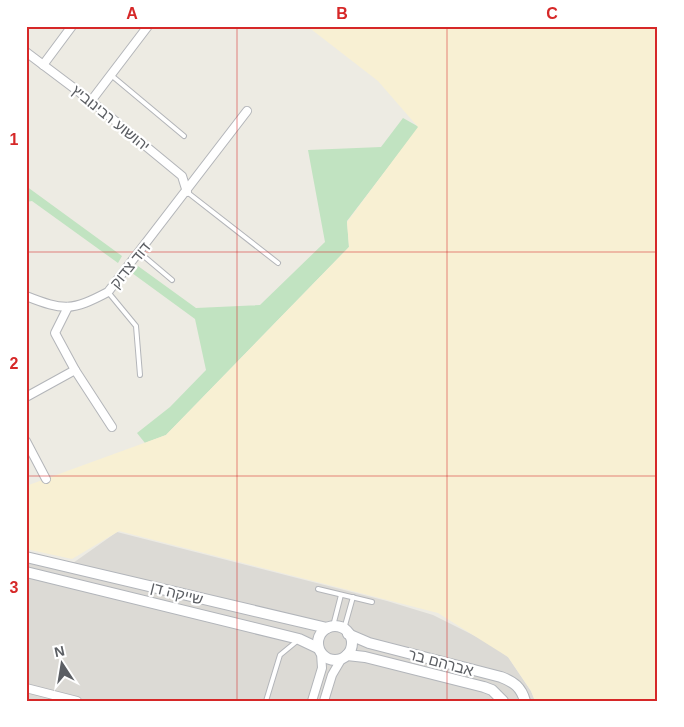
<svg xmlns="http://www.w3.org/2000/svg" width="684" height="727" font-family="Arial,Heebo,sans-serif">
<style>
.industrial{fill:#dcdad5}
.green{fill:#c1e3c1}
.sand{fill:#f8f0d3}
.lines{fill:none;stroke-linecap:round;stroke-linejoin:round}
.lane-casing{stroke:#b3b5b9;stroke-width:6}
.street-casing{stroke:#b3b5b9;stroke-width:10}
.secondary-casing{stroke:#b2b5ba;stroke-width:12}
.lane{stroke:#fff;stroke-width:4}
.street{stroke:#fff;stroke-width:8}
.secondary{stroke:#fff;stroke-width:10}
.grid{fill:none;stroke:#d62828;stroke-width:1;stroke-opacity:0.55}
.labels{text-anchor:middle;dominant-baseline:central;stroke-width:4.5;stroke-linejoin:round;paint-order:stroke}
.street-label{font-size:15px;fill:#5b5e63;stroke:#fff}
.neatline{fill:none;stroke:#d62828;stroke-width:2}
.grid-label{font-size:16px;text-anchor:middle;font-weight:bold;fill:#d62828}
</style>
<rect width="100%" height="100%" fill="#edebe3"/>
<!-- industrial -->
<path class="industrial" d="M117,532L387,601L433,615L489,643L508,657L531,691L535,701H26V552L73,563Z"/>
<!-- green -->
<g class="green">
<path d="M403,118L419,127L347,221L349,247L166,435L145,443L137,433L170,407L206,370L195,319L132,273L138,266L196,308L260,305L325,242L308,150L381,147Z"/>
<path d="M26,186L122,256L118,263L32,201L26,202Z"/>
</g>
<!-- sand -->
<path class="sand" d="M307,26H658V701H535L531,691L508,657L438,613L119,531L72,559L26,549V486L166,435L349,247L347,222L418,127L378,81Z"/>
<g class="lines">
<!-- lane casing -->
<g class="lane-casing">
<g id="lane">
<path d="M111,75L184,136"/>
<path d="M187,192L278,263"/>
<path d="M140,253L172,280"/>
<path d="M108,292L136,326L140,375"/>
<path d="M318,589L372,602"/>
<path d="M333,626L341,595"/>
<path d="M344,629L353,597"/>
<path d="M266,701L280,655L297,641"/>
</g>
</g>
<!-- street casing -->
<g class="street-casing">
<g id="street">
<path d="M26,52L91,101L182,176L187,192"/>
<path d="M43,65L72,26"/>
<path d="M91,101L148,26"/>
<path d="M26,296C64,311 72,311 108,292L247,111"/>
<path d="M75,370L112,427"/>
<path d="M26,397L75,370L55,333L68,307"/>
<path d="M26,441L46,479"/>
<path d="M26,688L77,701"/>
<path d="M312,701L322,668L321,653"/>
<path d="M324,701L332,675L342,658"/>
</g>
</g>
<!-- secondary casing -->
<g class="secondary-casing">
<g id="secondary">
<path d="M26,557L327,628"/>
<path d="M26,572L299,639L318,648"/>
<circle cx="335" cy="643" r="17"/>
<path d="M348,634L369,643L501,677C514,682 521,687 525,701"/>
<path d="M347,655L365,657L484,687L492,690L503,701"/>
</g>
</g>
<!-- lane -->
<use href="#lane" class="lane"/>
<!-- street -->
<use href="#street" class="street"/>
<!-- secondary -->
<use href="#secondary" class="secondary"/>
</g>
<!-- grid -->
<path class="grid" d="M237,26V701M447,26V701M26,252H658M26,476H658"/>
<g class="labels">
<!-- street labels -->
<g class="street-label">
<text transform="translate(111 118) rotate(39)">יהושוע רבינוביץ</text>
<text transform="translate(130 265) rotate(-51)">דוד צדוק</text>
<text transform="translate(177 593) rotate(14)">שייקה דן</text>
<text transform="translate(441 662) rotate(15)">אברהם בר</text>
</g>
</g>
<!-- border -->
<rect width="684" height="727" fill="none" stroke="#ffffff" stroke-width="55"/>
<!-- north arrow -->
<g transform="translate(62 664) rotate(348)" stroke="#ffffff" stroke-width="4" paint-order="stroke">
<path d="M0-4L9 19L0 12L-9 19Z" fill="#5b5e63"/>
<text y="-8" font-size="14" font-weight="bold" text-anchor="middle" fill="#5b5e63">N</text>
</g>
<rect x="28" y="28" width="628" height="672" class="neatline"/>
<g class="grid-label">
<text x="132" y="19">A</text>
<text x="342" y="19">B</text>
<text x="552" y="19">C</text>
<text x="14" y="145">1</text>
<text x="14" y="369">2</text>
<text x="14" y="593">3</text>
</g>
</svg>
